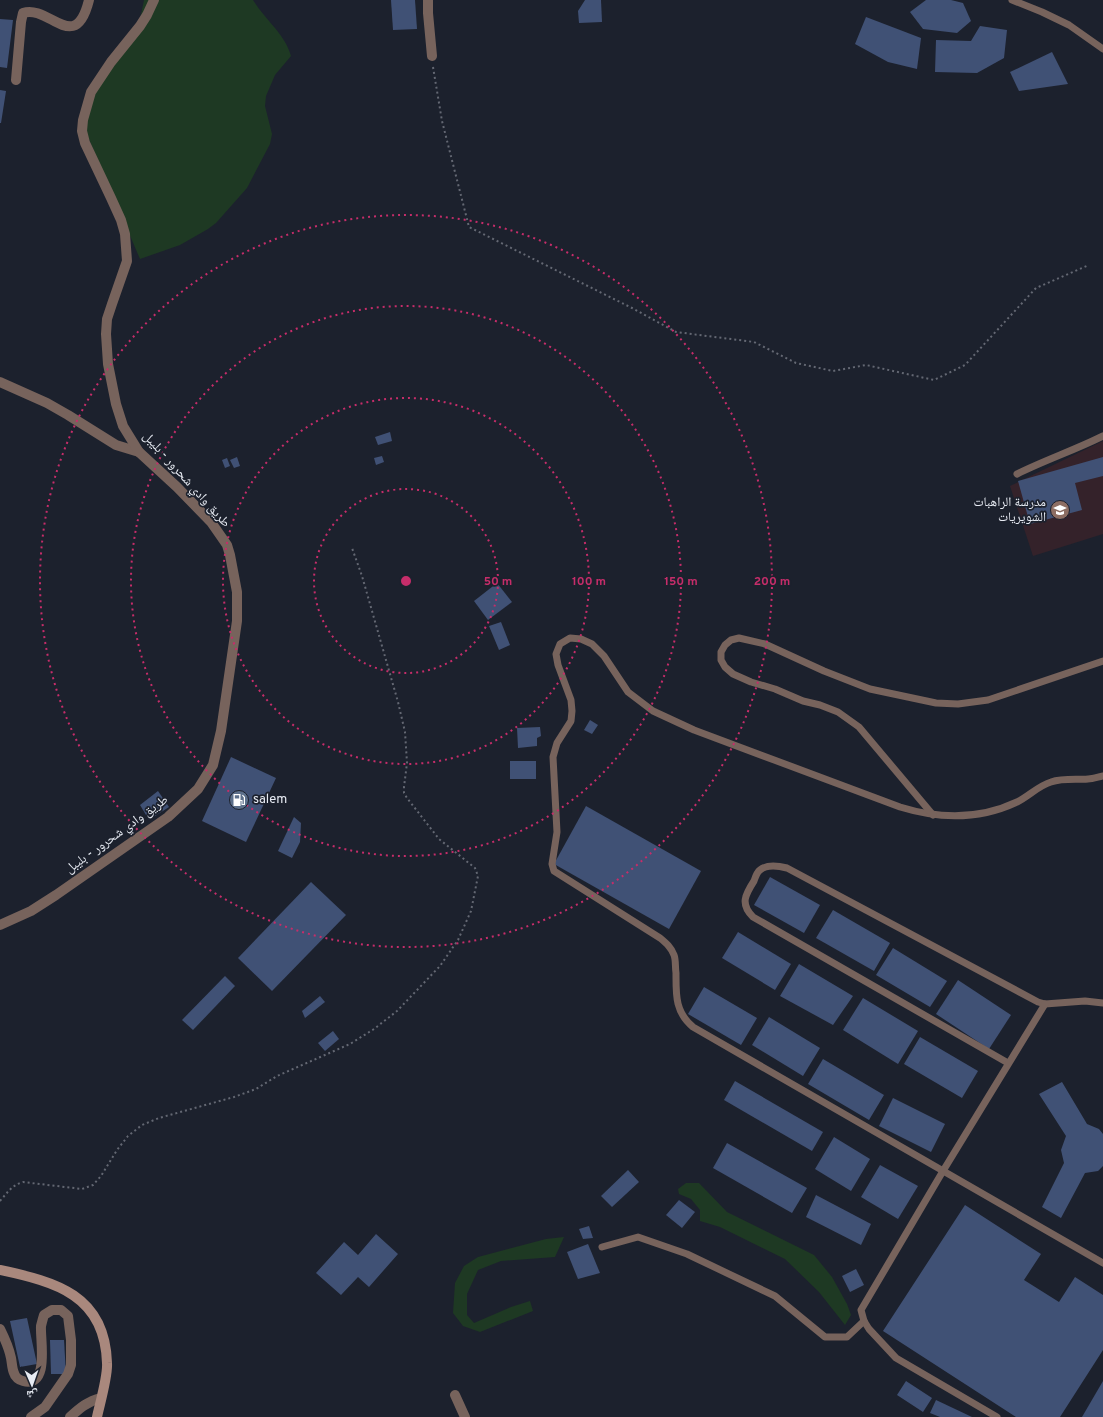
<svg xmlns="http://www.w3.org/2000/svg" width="1103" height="1417" font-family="Overpass,'Noto Naskh Arabic',sans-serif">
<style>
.education{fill:#34222a}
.green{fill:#1e3923}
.building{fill:#405175}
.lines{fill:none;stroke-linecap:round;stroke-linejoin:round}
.path{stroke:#646873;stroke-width:2;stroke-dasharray:2 3;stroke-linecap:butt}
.service{stroke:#77635c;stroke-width:7}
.minor{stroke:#77635c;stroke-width:10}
.tertiary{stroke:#77635c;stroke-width:10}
.secondary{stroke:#a9887d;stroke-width:10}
.ring{fill:none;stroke:#c62d6a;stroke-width:2;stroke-dasharray:2 4}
.labels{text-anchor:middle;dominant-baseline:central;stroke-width:3.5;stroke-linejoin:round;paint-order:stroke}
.street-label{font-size:13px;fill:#e7ebf3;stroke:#1c212d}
.poi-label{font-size:13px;fill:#e7ebf3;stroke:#1c212d;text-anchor:end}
.centre{fill:#c62d6a;stroke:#1c212d;stroke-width:2}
.ring-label{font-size:12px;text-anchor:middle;font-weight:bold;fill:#c62d6a;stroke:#1c212d;stroke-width:3.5;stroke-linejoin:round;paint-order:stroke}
</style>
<rect width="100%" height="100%" fill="#1c212d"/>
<!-- education -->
<path class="education" d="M1103,441V534L1033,556L1010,486Z"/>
<!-- green -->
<g class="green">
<path d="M144,0H253C265,20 285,34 291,56L275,75L266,96L265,106L272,134L270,144L247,188L216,223L208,229L180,245L140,259L85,130L83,111L139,24Z"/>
<path d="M686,1183H699L727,1212L814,1255L832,1277L847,1304L851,1315L845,1325L819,1292L785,1259L720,1227L700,1221V1210L691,1199L679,1194L678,1189Z"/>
<path d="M564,1237L555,1257L501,1261L478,1270L467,1294V1315L474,1323L511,1307L530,1301L533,1311L480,1332L463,1326L453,1313L455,1283L464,1266L478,1257L546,1239Z"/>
</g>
<!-- building -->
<g class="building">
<path d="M391,0H415L417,29L393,30Z"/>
<path d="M585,0H601L602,22L579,23L578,11Z"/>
<path d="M926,0H951L963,3L971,21L957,33L923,29L910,12Z"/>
<path d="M866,17L921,38L917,69L888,62L855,44Z"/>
<path d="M0,19L13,20L7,68L0,67Z"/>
<path d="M980,26L1007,30L1004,58L977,73L935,72L936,40L971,41Z"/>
<path d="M1052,52L1068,84L1019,91L1010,72Z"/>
<path d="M0,90L6,91L1,123H0Z"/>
<path d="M390,432L392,441L378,445L375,437Z"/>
<path d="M382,456L384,462L376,465L374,458Z"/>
<path d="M237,457L240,466L234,468L230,460Z"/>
<path d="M1103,457V476L1075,483L1082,510L1030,524L1018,481Z"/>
<path d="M227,458L230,466L225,468L222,460Z"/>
<path d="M497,583L512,602L488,620L474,601Z"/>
<path d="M501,622L510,645L499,650L489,626Z"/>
<path d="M590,720L598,725L592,734L584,730Z"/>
<path d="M540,727L541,736L537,738V746L518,748L517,728Z"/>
<path d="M231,757L276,778L246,842L202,821Z"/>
<rect x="510" y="761" width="26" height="18"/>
<path d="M158,791L169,807L149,820L140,805Z"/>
<path d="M586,806L701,871L669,929L554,864Z"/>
<path d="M294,817L301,823L300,842L292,858L278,851Z"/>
<path d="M770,877L820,905L804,933L754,905Z"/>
<path d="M311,882L346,915L272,991L238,958Z"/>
<path d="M833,910L890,943L874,971L816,938Z"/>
<path d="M738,932L791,964L775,990L722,958Z"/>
<path d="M893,948L947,981L930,1007L876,975Z"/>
<path d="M799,964L853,996L833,1025L780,996Z"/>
<path d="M225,976L235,986L193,1030L182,1020Z"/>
<path d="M958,980L1011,1015L989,1049L936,1014Z"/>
<path d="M704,987L757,1018L741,1045L688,1014Z"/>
<path d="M320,996L325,1002L305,1018L302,1011Z"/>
<path d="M863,998L918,1031L898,1064L843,1030Z"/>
<path d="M769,1017L820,1048L803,1076L752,1045Z"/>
<path d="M333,1031L339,1039L325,1051L318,1043Z"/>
<path d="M920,1037L978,1071L962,1098L904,1064Z"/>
<path d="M823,1059L884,1095L869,1120L808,1084Z"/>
<path d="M735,1081L823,1132L812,1151L724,1100Z"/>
<path d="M1062,1082L1087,1124L1099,1129L1103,1134V1166L1098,1171L1085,1173L1061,1218L1042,1207L1064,1163L1061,1150L1066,1136L1039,1094Z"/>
<path d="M893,1098L945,1124L931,1152L879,1126Z"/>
<path d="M834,1137L870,1159L851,1191L815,1169Z"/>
<path d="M727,1143L807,1188L792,1213L713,1168Z"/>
<path d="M880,1165L918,1186L898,1219L861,1197Z"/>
<path d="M628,1170L639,1182L612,1207L601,1196Z"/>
<path d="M816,1195L871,1224L861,1245L806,1217Z"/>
<path d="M679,1200L695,1212L682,1228L666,1215Z"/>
<path d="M965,1205L1041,1254L1024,1280L1059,1302L1075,1277L1103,1295V1350L1060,1417H1016L883,1331Z"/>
<path d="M589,1226L593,1238L583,1239L579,1229Z"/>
<path d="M376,1234L398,1254L369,1287L358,1277L341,1295L316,1273L344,1242L358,1255Z"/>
<path d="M588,1244L600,1273L578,1279L567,1252Z"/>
<path d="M856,1269L864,1285L850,1292L842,1276Z"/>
<path d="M27,1318L37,1364L20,1367L10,1321Z"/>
<path d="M50,1340H64L66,1374H51Z"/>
<path d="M906,1381L932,1398L923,1412L897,1395Z"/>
<path d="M1103,1381V1417H1082Z"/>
<path d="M936,1400L972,1417H940L930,1413Z"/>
</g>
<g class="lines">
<!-- path -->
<g class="path">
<path d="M433,67L442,121L469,227L632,308L676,332L754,342L796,363L833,371L866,365L934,380L965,365L1036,288L1089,265"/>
<path d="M0,1201C7,1193 12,1185 23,1182L82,1189L93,1185L101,1176L117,1150L128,1136L142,1125L159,1118L234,1097L256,1089L277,1076L350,1044L374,1029L397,1011L440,966L458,940L471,911L478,876L475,868L439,839L407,798L404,793V787L407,763L405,732L398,702L362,576L352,548"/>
</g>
<!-- service -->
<g class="service">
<path d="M1012,0L1042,12L1069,25L1103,49"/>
<path d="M1017,474C1045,460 1075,450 1103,436"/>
<path d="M1103,776C1098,777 1093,779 1088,779C1076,780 1063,778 1051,782C1038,786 1029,796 1017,802C979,820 939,819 900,807L694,730L653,711L628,692L604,656L592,644L581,639L570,638L560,644L556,654L558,665L571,700L572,711L571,721L557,743L553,757L557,832L552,864L554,871L660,938C666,943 671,947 674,955C676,960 675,967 676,973C676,995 675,1012 693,1027L1103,1263"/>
<path d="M933,815L859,727L838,712L820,705L803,701L775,689L751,682L733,674L725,667L721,660V652L725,645L731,640L739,638L765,644L824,671L870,689L936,703L958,704L988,700L1103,661"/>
<path d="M1008,1063L753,917C740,904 745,895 754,881C755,878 757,872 760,870C767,864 779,866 787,868L1038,1002L1045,1004L1085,1001L1103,1003"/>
<path d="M602,1247L638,1237L687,1254L775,1296L825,1337H847L864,1321"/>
<path d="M997,1417L896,1358L869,1329L864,1321L861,1310L943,1171L1045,1004"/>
</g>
<!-- minor -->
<g class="minor">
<path d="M428,0V13L432,56"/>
<path d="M16,80L21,22L23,13C49,4 75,56 89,0"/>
<path d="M0,382L47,403L68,415L116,445L139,452"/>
<path d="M0,1329C5,1339 9,1348 11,1358C12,1363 12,1369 14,1373C15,1377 19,1380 23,1381C50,1388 40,1340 41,1326C42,1322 43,1318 44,1315L52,1310H61L68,1316L71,1340V1365L68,1374L45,1407L31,1417"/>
<path d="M455,1395L465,1417"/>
<path d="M70,1417C80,1408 88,1401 101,1398"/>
</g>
<!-- tertiary -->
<path class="tertiary" d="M0,925L31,911L56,895L168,817L198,789L213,765L221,731L237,621V592L230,555L227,545L211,522L177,487L139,452L123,426L116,404L108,364L106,334L107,319L112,304L127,261L125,234L121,220L111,198L85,143L82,131L83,120L91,92L111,62L140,26L147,15L154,0"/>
<!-- secondary -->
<path class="secondary" d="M0,1270C56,1282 105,1295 107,1363C108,1376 100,1403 97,1417"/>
</g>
<!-- distance rings -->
<g class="ring">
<circle cx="406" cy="581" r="92"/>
<circle cx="406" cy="581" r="183"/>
<circle cx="406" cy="581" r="275"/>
<circle cx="406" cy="581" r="366"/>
</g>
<!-- icons -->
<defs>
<g id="school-disc" transform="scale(1)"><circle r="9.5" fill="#8d6e63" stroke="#1c212d"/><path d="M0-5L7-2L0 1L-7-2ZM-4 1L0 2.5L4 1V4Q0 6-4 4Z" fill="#fff"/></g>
<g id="fuel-disc" transform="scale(1)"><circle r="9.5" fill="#5c6f8a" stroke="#1c212d"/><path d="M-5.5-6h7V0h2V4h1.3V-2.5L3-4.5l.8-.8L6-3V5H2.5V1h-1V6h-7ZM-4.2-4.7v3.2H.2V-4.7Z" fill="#fff"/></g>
</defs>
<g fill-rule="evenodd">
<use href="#school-disc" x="1060" y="510"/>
<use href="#fuel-disc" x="239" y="800"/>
</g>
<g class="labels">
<!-- street labels -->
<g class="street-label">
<text transform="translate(186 480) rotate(48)">طريق وادي شحرور - بليبل</text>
<text transform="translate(117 835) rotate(-36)">طريق وادي شحرور - بليبل</text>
</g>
<!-- poi labels -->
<g class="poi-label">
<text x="1046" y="503">مدرسة الراهبات<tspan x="1046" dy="15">الشويريات</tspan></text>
<text x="253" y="800" text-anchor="start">salem</text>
</g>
</g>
<circle cx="406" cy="581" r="6" class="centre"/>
<g class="ring-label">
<text x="498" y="585">50 m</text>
<text x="589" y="585">100 m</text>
<text x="681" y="585">150 m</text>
<text x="772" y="585">200 m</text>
</g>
<!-- north arrow -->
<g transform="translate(32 1385) rotate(178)" stroke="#1c212d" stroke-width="3" paint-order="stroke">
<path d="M0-3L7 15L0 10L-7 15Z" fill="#e7ebf3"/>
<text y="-6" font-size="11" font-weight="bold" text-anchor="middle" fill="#e7ebf3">ش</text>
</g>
</svg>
